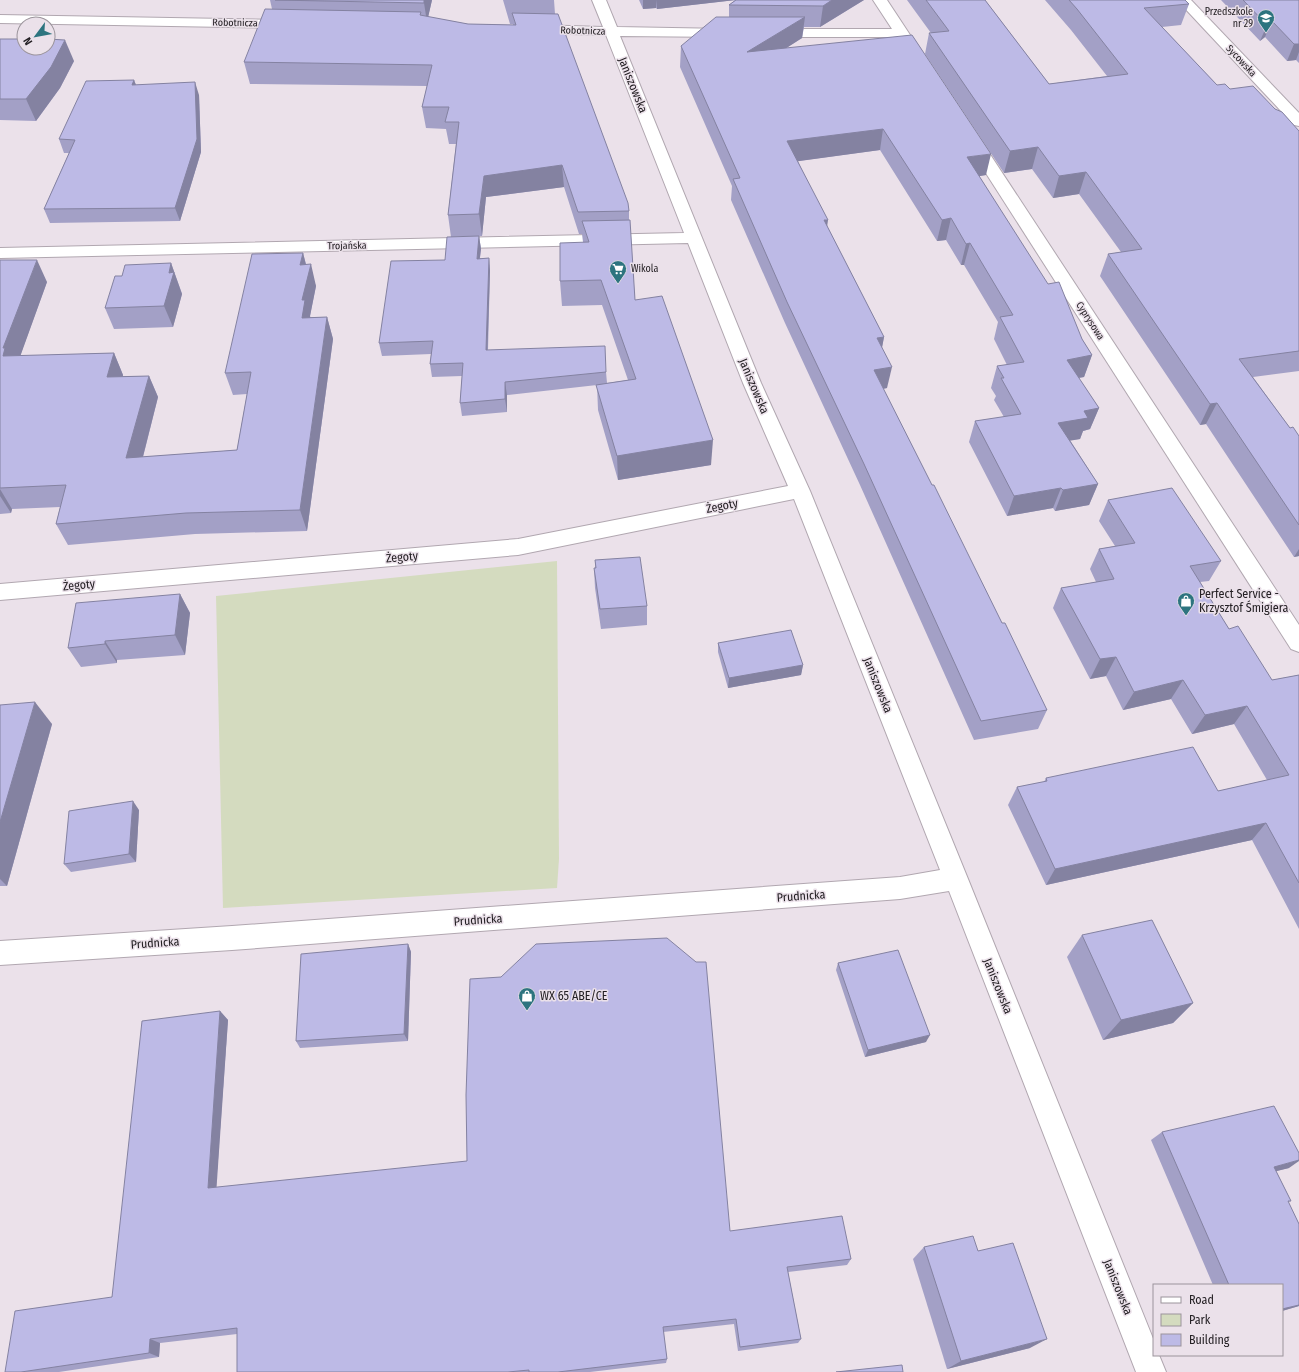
<svg xmlns="http://www.w3.org/2000/svg" width="1299" height="1372" font-family="'Fira Sans Condensed',sans-serif">
<style>
.green{fill:#d4dbbf}
.lines{fill:none;stroke-linecap:round;stroke-linejoin:round}
.street-casing{stroke:#b1a7b0;stroke-width:2}
.street{fill:#fff;fill-rule:evenodd}
.wall{fill:#a3a0c6}
.shaded-wall{fill:#8482a1}
.building{fill:#bdbae6;stroke:#8482a1}
.labels{text-anchor:middle;dominant-baseline:central;stroke-width:3;stroke-linejoin:round;paint-order:stroke}
.far-poi-label{font-size:10px;fill:#242024;stroke:#ebe1ea;text-anchor:end}
.far-street-label{font-size:10px;fill:#242024;stroke:#ebe1ea}
.street-label{font-size:12px;fill:#242024;stroke:#ebe1ea}
.poi-label{font-size:12px;fill:#242024;stroke:#ebe1ea;text-anchor:start}
</style>
<rect width="100%" height="100%" fill="#ebe1ea"/>
<!-- green -->
<path class="green" d="M557,561L559,859L557,888L223,908L216,596Z"/>
<g class="lines">
<!-- street casing -->
<g class="street-casing">
<g id="street">
<path d="M592,0H606L617,27L727,29L732,30L734,33L732,36L727,37L620,36L761,383L810,491L968,879L1154,1341V1355H1159L1166,1372H1136L949,891L900,899L232,950L0,965V941L232,926L900,877L940,870L794,499L518,555L0,600V584L518,539L788,486L743,383L688,243L0,258V248L684,233L606,35L535,33L530,32L528,29L530,26L535,25L603,27Z"/>
<path d="M873,0H887L916,44L914,47L909,48L904,47L898,37H773L768,36L766,33L768,30L773,29H892Z"/>
<path d="M1177,0H1191L1299,113V126L1294,125Z"/>
<path d="M0,15L289,20L294,21L296,24L294,27L289,28L0,23Z"/>
<path d="M972,134L977,136L980,139L1299,625V652L1291,649L964,139L967,136Z"/>
</g>
</g>
<!-- street -->
<use href="#street" class="street"/>
</g>
<!-- wall -->
<g class="wall">
<path d="M270,0H432L428,17L468,24L513,25V24H510L503,0H554L555,14L629,211V220L635,300L711,465L618,480L598,410L597,385L507,395V412L462,416L460,403L462,376L432,377L430,364L431,354L382,356L379,343L445,260L479,236L481,249L480,258H489L490,271L488,350L606,372L607,383L628,380L602,305L562,306L560,281L583,242L582,234H579L564,187L486,197L482,236L451,237L448,215L456,144H449L446,129L426,128L422,107L427,86L250,84L244,62L272,9Z"/>
<path d="M639,0H864L820,27H804L802,38L786,48L986,175L979,176L1092,355L1084,377L1078,378L1099,408L1090,429L1083,431L1080,439L1070,440L1098,484L1089,505L1055,511L1053,508L1007,516L969,442L975,421L1004,417L994,400L996,396L991,388L997,366L1007,365L994,339L998,322L964,265H961L946,240L937,241L880,150L798,161L827,226L884,337L882,347L887,388L883,389L1002,623L1047,710L1038,729L974,740L860,485L785,323L731,200L732,186L680,67L681,46L729,17V5L735,0L657,9L656,8L643,9Z"/>
<path d="M907,0H985L1049,84L1107,76L1071,30L1045,0H1185L1189,4L1181,25L1162,27L1217,85L1230,89L1275,109L1299,131V371L1253,377L1290,428L1299,436V556L1294,557L1206,424L1200,425L1100,276L1108,254L1121,252L1079,194L1053,198L1032,169L1004,173L925,54L929,33H931Z"/>
<path d="M1221,0H1299V63L1296,60L1287,61L1265,37L1260,41Z"/>
<path d="M0,39L74,61L60,88L36,121L0,120Z"/>
<path d="M134,80L136,85L199,95L201,152L180,221L50,223L44,209L69,153H64L59,139Z"/>
<path d="M303,253L306,264L316,286L310,316V317H327L333,339L307,531L195,534L68,545L56,524L60,507L12,509L11,513L0,514V260L47,282L20,356L114,353L123,375V376H149L158,397L143,457L237,450L247,394L233,395L225,373Z"/>
<path d="M171,263L182,294L173,327L114,329L105,308L122,276Z"/>
<path d="M1108,500L1221,561L1209,581L1200,582L1229,629L1272,680L1299,675V929L1252,840L1046,885L1008,805L1017,787L1044,782L1046,778L1218,791L1267,780L1234,724L1192,734L1171,699L1123,710L1106,676L1090,679L1053,608L1061,588L1096,582L1090,569L1099,549L1115,546L1099,521Z"/>
<path d="M595,560L647,606V625L601,629L595,588L594,568H595Z"/>
<path d="M180,594L190,613L185,655L117,660V663L81,667L68,648Z"/>
<path d="M718,643L803,665L801,675L728,688L718,652Z"/>
<path d="M0,705L52,724L7,886H0Z"/>
<path d="M139,810L136,862L71,872L64,864Z"/>
<path d="M1082,935L1193,1003L1173,1023L1103,1040L1067,957Z"/>
<path d="M408,944L411,952L408,1041L300,1048L296,1041Z"/>
<path d="M838,963L926,1042L865,1057L836,970Z"/>
<path d="M220,1011L228,1020L216,1187L730,1231L851,1259L847,1265L788,1272L801,1339L798,1343L738,1351L734,1324L663,1332L667,1359L666,1363L590,1372H237V1334L160,1343L159,1357L59,1372H5L112,1297Z"/>
<path d="M1162,1132L1289,1168L1276,1171L1291,1201L1288,1202L1299,1224V1306L1282,1311V1285H1213L1151,1140Z"/>
<path d="M924,1247L978,1251L1030,1348L947,1369L913,1259Z"/>
</g>
<!-- shaded-wall -->
<g class="shaded-wall">
<path d="M424,0H432L427,22L424,3Z"/>
<path d="M643,0H657L656,8L643,9Z"/>
<path d="M657,0H736L657,9Z"/>
<path d="M832,0H864L820,27L823,6Z"/>
<path d="M805,17L802,38L746,74L747,52Z"/>
<path d="M1272,21L1265,37L1260,41L1267,25Z"/>
<path d="M65,40L74,61L60,88L36,121L26,99Z"/>
<path d="M1294,44H1299V52L1296,60L1287,61Z"/>
<path d="M134,80L139,93L132,85Z"/>
<path d="M195,82L199,95L201,152L180,221L175,208Z"/>
<path d="M883,129L880,150L785,163L787,141Z"/>
<path d="M1038,147L1032,169L1004,173L1010,151Z"/>
<path d="M991,154L986,175L962,179L967,157Z"/>
<path d="M562,165L564,187L486,197L482,236L479,214L484,176Z"/>
<path d="M1086,172L1079,194L1053,198L1059,176Z"/>
<path d="M951,218L946,240L937,241L942,220Z"/>
<path d="M824,220H828L825,242Z"/>
<path d="M479,236L481,249L478,271L477,259Z"/>
<path d="M970,243L964,265H961L966,244Z"/>
<path d="M303,253L308,273L311,264L316,286L310,316L312,322L302,318V300L300,265Z"/>
<path d="M489,258L490,271L487,363L486,350Z"/>
<path d="M37,260L47,282L16,368L3,356V348Z"/>
<path d="M171,263L182,294L173,327L164,306L169,273Z"/>
<path d="M327,317L333,339L307,531L300,510Z"/>
<path d="M884,337L880,358L877,338Z"/>
<path d="M114,353L123,375L117,398L107,377Z"/>
<path d="M1092,355L1084,377L1059,381L1067,360Z"/>
<path d="M892,367L887,388L870,391L874,370Z"/>
<path d="M149,376L158,397L137,480L126,458Z"/>
<path d="M505,382L507,395V412L505,399Z"/>
<path d="M1217,403L1206,424L1200,425L1210,404Z"/>
<path d="M1099,408L1090,429L1083,431L1080,439L1051,444L1058,423L1084,411Z"/>
<path d="M713,440L711,465L618,480L617,456Z"/>
<path d="M1098,484L1089,505L1055,511L1063,490Z"/>
<path d="M1061,488L1053,508L1007,516L1014,496Z"/>
<path d="M0,489L12,509L11,513L0,496Z"/>
<path d="M1299,549V556L1294,557Z"/>
<path d="M180,594L190,613L185,655L175,635Z"/>
<path d="M105,641L117,660V663L105,644Z"/>
<path d="M1116,657L1106,676L1090,679L1100,659Z"/>
<path d="M803,665L801,675L728,688L729,678Z"/>
<path d="M1183,680L1171,699L1123,710L1134,692Z"/>
<path d="M35,702L52,724L7,886L0,879V822Z"/>
<path d="M1247,706L1234,724L1192,734L1205,715Z"/>
<path d="M133,801L139,810L136,862L129,854Z"/>
<path d="M1266,823L1252,840L1046,885L1055,869Z"/>
<path d="M408,944L411,952L408,1041L404,1034Z"/>
<path d="M1193,1003L1173,1023L1103,1040L1121,1020Z"/>
<path d="M220,1011L228,1020L216,1195L208,1188Z"/>
<path d="M930,1035L926,1042L865,1057L868,1050Z"/>
<path d="M1299,1160V1161L1289,1168L1261,1175L1274,1167Z"/>
<path d="M1299,1305V1306L1282,1311V1309Z"/>
<path d="M150,1339L160,1343L159,1357L149,1353Z"/>
<path d="M1047,1339L1030,1348L947,1369L961,1361Z"/>
</g>
<!-- building -->
<g class="building">
<path d="M275,0H424V3Z"/>
<path d="M736,0H832L823,6L729,5Z"/>
<path d="M926,0H985L1049,84L1128,74L1077,9L1069,0H1185L1189,4L1144,8L1217,85L1225,84L1230,89L1253,86L1275,109L1282,112L1299,131V351L1239,359L1290,428L1293,427L1299,436V525L1217,403L1210,404L1108,254L1142,249L1086,172L1059,176L1038,147L1010,151L929,33L949,31Z"/>
<path d="M1243,0H1299V44H1294L1272,21L1267,25Z"/>
<path d="M265,9L421,12L420,15L468,24L516,25L512,13L558,14L628,203L629,211L578,212L562,165L484,176L479,214L448,215L459,122H445L449,107H422L432,65L244,62Z"/>
<path d="M716,17H805L747,52L912,35L991,154L967,157L1048,284L1059,282L1082,339L1092,355L1067,360L1099,408L1084,411L1088,418L1058,423L1098,484L1063,490L1061,488L1014,496L975,421L1021,414L1001,378H1004L997,366L1024,362L1000,317L1013,315L970,243L966,244L951,218L942,220L883,129L787,141L828,220H824L884,337L877,338L892,367L874,370L932,485H934L1002,623H1005L1047,710L981,721L864,464L787,302L733,179L740,178L681,46Z"/>
<path d="M0,39H24V48H48V39L65,40L51,67L26,99H0Z"/>
<path d="M134,80L132,85L195,82L197,139L175,208L44,209L75,140L59,139L86,81Z"/>
<path d="M630,220L635,300L662,296L713,440L617,456L596,385L636,379L601,280L560,281V243L589,242L582,221Z"/>
<path d="M479,236L477,259L489,258L486,350L605,346L606,372L505,382V399L460,403L463,363L430,364L433,341L379,343L391,261L445,260L447,237Z"/>
<path d="M303,253L300,265L311,264L302,300H305L302,318L327,317L300,510L186,513L56,524L66,485L0,488V260H37L3,348H5L3,356L114,353L107,377L149,376L126,458L237,450L251,372L225,373L252,254Z"/>
<path d="M171,263L169,273L174,272L164,306L105,308L115,276H122L125,265Z"/>
<path d="M1172,488L1221,561L1190,566L1229,629L1238,626L1272,680L1299,675V883L1266,823L1055,869L1017,787L1047,781L1046,778L1193,747L1218,791L1289,775L1247,706L1205,715L1183,680L1134,692L1116,657L1100,659L1061,588L1114,579L1099,549L1135,543L1108,500Z"/>
<path d="M640,557L647,606L600,609L594,568H596L595,560Z"/>
<path d="M180,594L175,635L105,641V644L68,648L76,603Z"/>
<path d="M791,630L803,665L729,678L718,643Z"/>
<path d="M35,702L0,822V705Z"/>
<path d="M133,801L129,854L64,864L69,811Z"/>
<path d="M1152,920L1193,1003L1121,1020L1082,935Z"/>
<path d="M667,938L696,962H706L730,1231L842,1216L851,1259L787,1267L801,1339L740,1347L736,1319L663,1327L667,1359L558,1372H529V1370L508,1372H237V1328L150,1339L149,1353L21,1372H5L15,1311L112,1297L142,1021L220,1011L208,1188L467,1161L466,1095L470,979L501,977L536,944Z"/>
<path d="M408,944L404,1034L296,1041L301,954Z"/>
<path d="M898,950L930,1035L868,1050L838,963Z"/>
<path d="M1274,1106L1299,1153V1160L1274,1167L1291,1201H1288L1299,1224V1305L1282,1309V1285H1229L1162,1132Z"/>
<path d="M973,1236L978,1251L1013,1243L1047,1339L961,1361L924,1247Z"/>
<path d="M902,1365L903,1372H836Z"/>
</g>
<!-- icons -->
<defs>
<g id="school-pin" transform="scale(0.9)"><path d="M0 17L-7.5 6A9.5 9.5 0 1 1 7.5 6Z" fill="#2d747f" stroke="#ebe1ea"/><path d="M0-5L7-2L0 1L-7-2ZM-4 1L0 2.5L4 1V4Q0 6-4 4Z" fill="#fff"/></g>
<g id="supermarket-pin" transform="scale(0.9)"><path d="M0 17L-7.5 6A9.5 9.5 0 1 1 7.5 6Z" fill="#2d747f" stroke="#ebe1ea"/><path d="M-6-5.5h2.5l.6 2H6L4.5 2H-2.5L-4.4-4H-6ZM-1.5 3.2a1.3 1.3 0 1 0 .1 0ZM3 3.2a1.3 1.3 0 1 0 .1 0Z" fill="#fff"/></g>
<g id="shop-pin" transform="scale(0.9)"><path d="M0 17L-7.5 6A9.5 9.5 0 1 1 7.5 6Z" fill="#2d747f" stroke="#ebe1ea"/><path d="M-5-2.5h2.3a2.7 3.5 0 0 1 5.4 0H5L5.5 6h-11ZM-1.5-2.5h3a1.5 2.3 0 0 0-3 0Z" fill="#fff"/></g>
</defs>
<g fill-rule="evenodd">
<use href="#school-pin" x="1266" y="18"/>
<use href="#supermarket-pin" x="618" y="269"/>
<use href="#shop-pin" x="1186" y="601"/>
<use href="#shop-pin" x="527" y="996"/>
</g>
<g class="labels">
<!-- far-poi labels -->
<g class="far-poi-label">
<text x="1253" y="12">Przedszkole<tspan x="1253" dy="12">nr 29</tspan></text>
<text x="631" y="269" text-anchor="start">Wikola</text>
</g>
<!-- far-street labels -->
<g class="far-street-label">
<text transform="translate(235 23) rotate(1)">Robotnicza</text>
<text transform="translate(583 31) rotate(2)">Robotnicza</text>
<text transform="translate(1241 61) rotate(47)">Sycowska</text>
<text transform="translate(347 246) rotate(-1)">Trojańska</text>
<text transform="translate(1090 321) rotate(57)">Cyprysowa</text>
</g>
<!-- street labels -->
<g class="street-label">
<text transform="translate(633 85) rotate(68)">Janiszowska</text>
<text transform="translate(754 386) rotate(67)">Janiszowska</text>
<text transform="translate(722 506) rotate(-11)">Żegoty</text>
<text transform="translate(402 557) rotate(-5)">Żegoty</text>
<text transform="translate(79 585) rotate(-5)">Żegoty</text>
<text transform="translate(878 685) rotate(68)">Janiszowska</text>
<text transform="translate(801 896) rotate(-4)">Prudnicka</text>
<text transform="translate(478 920) rotate(-4)">Prudnicka</text>
<text transform="translate(155 943) rotate(-4)">Prudnicka</text>
<text transform="translate(998 986) rotate(68)">Janiszowska</text>
<text transform="translate(1118 1287) rotate(68)">Janiszowska</text>
</g>
<!-- poi labels -->
<g class="poi-label">
<text x="1199" y="594">Perfect Service -<tspan x="1199" dy="14">Krzysztof Śmigiera</tspan></text>
<text x="540" y="996">WX 65 ABE/CE</text>
</g>
</g>
<!-- legend -->
<rect x="1153" y="1284" width="130" height="72" fill="#ebe1ea" stroke="#9b949b"/>
<rect x="1161" y="1297" width="20" height="6" fill="#ffffff" stroke="#9b949b"/>
<text x="1189" y="1304" font-size="12" fill="#242024">Road</text>
<rect x="1161" y="1314" width="20" height="12" fill="#d4dbbf" stroke="#9b949b"/>
<text x="1189" y="1324" font-size="12" fill="#242024">Park</text>
<rect x="1161" y="1334" width="20" height="12" fill="#bdbae6" stroke="#9b949b"/>
<text x="1189" y="1344" font-size="12" fill="#242024">Building</text>
<!-- north arrow -->
<g transform="translate(36 36) rotate(238)"><circle r="19" fill="#ebe1ea" stroke="#9b949b"/>
<path d="M0-3L7 15L0 10L-7 15Z" fill="#2d747f"/>
<text y="-6" font-size="11" font-weight="bold" text-anchor="middle" fill="#242024">N</text>
</g>
</svg>
